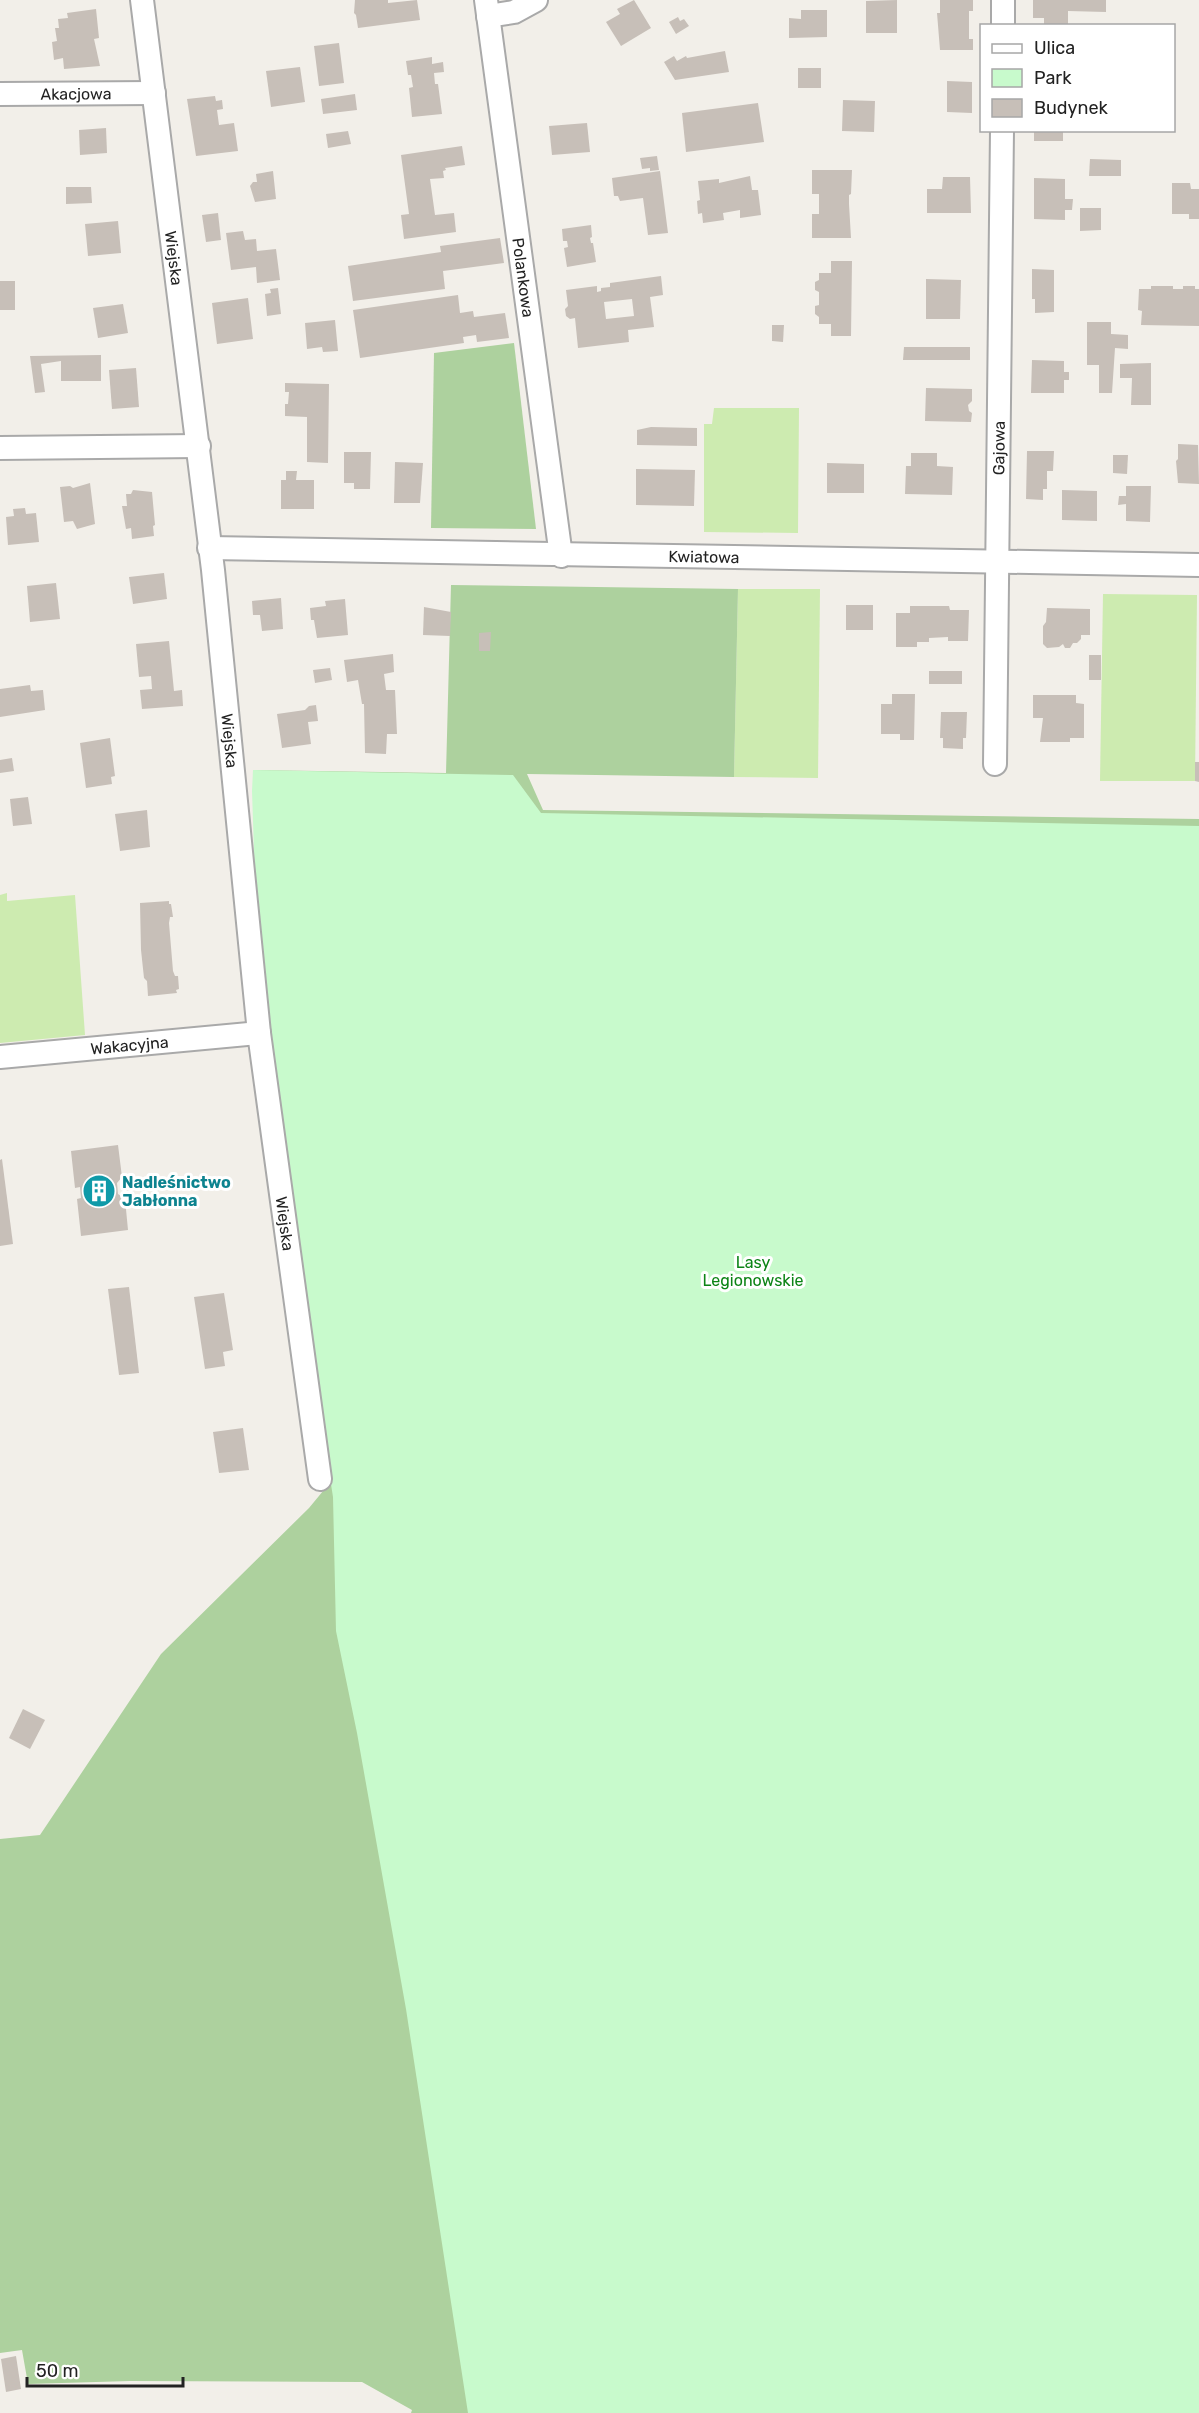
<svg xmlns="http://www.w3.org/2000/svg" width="1199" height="2413" font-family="Rubik,sans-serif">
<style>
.grass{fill:#cdebb0}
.forest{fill:#add19e}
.park{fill:#c8facc}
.building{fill:#c7bfb8;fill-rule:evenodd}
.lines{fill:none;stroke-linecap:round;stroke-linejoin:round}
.street-casing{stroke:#a9a9a9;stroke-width:26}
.street{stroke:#fff;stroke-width:22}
.labels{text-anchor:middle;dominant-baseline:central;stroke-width:6;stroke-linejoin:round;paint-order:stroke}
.street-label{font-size:16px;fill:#222;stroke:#fff}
.culture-label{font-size:16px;font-weight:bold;fill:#0d838f;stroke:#fff;text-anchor:start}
.park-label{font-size:16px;fill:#0c8416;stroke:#fff}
</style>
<rect width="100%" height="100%" fill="#f2efe9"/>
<!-- grass -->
<g class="grass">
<path d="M714,408H799L798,533L704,532V424H712Z"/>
<path d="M738,589H820L818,778L734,777Z"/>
<path d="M1103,594L1197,595L1195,781H1100Z"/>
<path d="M7,893V901L75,895L85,1035L0,1043V895Z"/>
</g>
<!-- forest -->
<g class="forest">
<path d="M514,343L536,529L431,528L434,353Z"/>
<path d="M451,585L738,589L734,777L527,774L543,810L1199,819V2413H411L412,2410L362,2382L130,2381L28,2384L22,2350L0,2353V1839L40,1835L161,1654L309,1508L328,1485L253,770L446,773Z"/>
</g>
<!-- park -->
<path class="park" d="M253,770L513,775L541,813L1199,826V2413H468L406,2009L357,1733L336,1631L333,1497L296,1260L255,881L252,791Z"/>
<!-- building -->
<g class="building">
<path d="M355,0H388V3L417,0L420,20L358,28L356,15L354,13Z"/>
<path d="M634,0L651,28L621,46L606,22L620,14L617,9Z"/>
<path d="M897,0V33H866V1Z"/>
<path d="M940,0H973V11H969V39H973V50H940L937,13H940Z"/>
<path d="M1033,0H1106V12L1068,11V26H1044V18H1033Z"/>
<path d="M96,9L99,38L94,39L100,66L64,69L63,58L54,60L52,42L57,41L55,28H59L58,19L68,18L67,13Z"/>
<path d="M801,10H827V37L789,38V18L801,19Z"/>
<path d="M678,17L680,21L684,19L689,26L676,34L669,22Z"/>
<path d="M339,43L344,83L319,86L314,46Z"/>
<path d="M725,51L729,72L675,80L664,62L674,56L677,61L686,56L687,58Z"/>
<path d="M432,57V64L443,62L444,72L434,73L435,84H438L442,114L412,117L409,88L413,87L411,75H408L406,61Z"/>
<path d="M300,67L305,102L271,107L266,71Z"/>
<rect x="798" y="68" width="23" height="20"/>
<path d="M947,81L972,82V113L947,112Z"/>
<path d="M355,94L357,110L323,114L321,99Z"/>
<path d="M215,96L216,101L222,100L223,109L217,110L219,125L234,123L238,151L196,156L187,99Z"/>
<path d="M843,100L875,101L874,132L842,131Z"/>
<path d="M758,103L764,142L686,152L682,113Z"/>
<path d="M587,123L590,152L552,155L549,126Z"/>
<path d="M106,128L107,153L80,155L79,130Z"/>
<rect x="1034" y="130" width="29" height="11"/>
<path d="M348,131L351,144L328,148L326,134Z"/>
<path d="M462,146L465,165L445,168L446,170L443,171L444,178L430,179L435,215L454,213L456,232L404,239L401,215L409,214L401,155Z"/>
<path d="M657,156L659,170L650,171V168L642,169L640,158Z"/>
<path d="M1090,159L1121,160V176H1089Z"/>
<path d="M812,170H852L851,194L849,195V204L851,238H812V214H819V194H812Z"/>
<path d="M273,171L276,199L255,202L250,186L253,182H257L256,174Z"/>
<path d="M660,171L668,233L648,235L643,198L620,201L618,196H614L612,178Z"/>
<path d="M750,176L752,190H758L761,215L740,218V210L723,213L724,220L703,223L702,213L698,214L697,201L700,200L698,181L719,179V183Z"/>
<path d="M943,177H970L971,213H927V189H942Z"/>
<path d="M1034,178L1065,179V199H1073L1072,210H1065V220L1034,219Z"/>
<path d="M1172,183H1190L1191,189H1199V219H1189V214H1172Z"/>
<path d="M66,187H91L92,203L66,204Z"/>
<path d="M1080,208H1101V230L1080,231Z"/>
<path d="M218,213L221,240L206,242L202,215Z"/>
<path d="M118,221L121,253L88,256L85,224Z"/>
<path d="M591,225L592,237L590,238L591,243H593L596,262L567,267L564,248L568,247L567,241H563L562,229Z"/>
<path d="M243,231L245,240L256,239L257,251L276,249L280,280L257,283L256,267L231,270L226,233Z"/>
<path d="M500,238L504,263L443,271L445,289L353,301L348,266L441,252L440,246Z"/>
<path d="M831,261H852L851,336H831V324H819V317L815,314V306L819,305V292L815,290V282L819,280V273H831Z"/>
<path d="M1032,269L1054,270V312L1035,313V299H1032Z"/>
<path d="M661,276L663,295L650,297L654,327L628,330L629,342L578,348L575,318L570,319L566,316L565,309L568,306L566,290L597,286V292L601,291V288L610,287V283ZM632,299L634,316L606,319L604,302Z"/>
<path d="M926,279L961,280L960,319H926Z"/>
<rect x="0" y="281" width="15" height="29"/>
<path d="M1151,286H1173V289H1183V286H1195V289H1199V326L1141,325L1142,311L1138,310L1139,289H1151Z"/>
<path d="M278,288L281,314L267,316L265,294L271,293L270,289Z"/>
<path d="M458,295L460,313L473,311L474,317L505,313L509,338L477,342L476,335L463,337L464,343L360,358L353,310Z"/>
<path d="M248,298L253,339L217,344L212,303Z"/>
<path d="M123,304L128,333L98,338L93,308Z"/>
<path d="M335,320L338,351L323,352L322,347L307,349L305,323Z"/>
<path d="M1087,322H1111V334L1128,335V349L1115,348L1112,393H1099V365H1087Z"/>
<path d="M772,325H784L783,342L772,341Z"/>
<path d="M904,347H970V360H903Z"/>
<path d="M101,355V381H61V361L41,364L45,392L35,393L30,356Z"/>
<path d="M1032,360L1064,361V372H1069V380H1064V393H1031Z"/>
<path d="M1151,363V405H1131L1132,378H1120V364Z"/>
<path d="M136,368L139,407L112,409L109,370Z"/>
<path d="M285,383L329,384L328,463L307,462V417L285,416V404H288L289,392H285Z"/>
<path d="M926,388L972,389V401L968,405L969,411L972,413L971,422L925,421Z"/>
<path d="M651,427L697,428V446L637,445V430Z"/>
<path d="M1178,444L1198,445L1199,484L1178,483L1176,461L1178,459Z"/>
<path d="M1027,451H1054L1053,471H1047V489H1043V500L1026,499Z"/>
<path d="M344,452H371L370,489H354V483H344Z"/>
<path d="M911,453H937V466L953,467L952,495L905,494L906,466H911Z"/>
<path d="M1113,455H1128L1127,474L1113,473Z"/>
<path d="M395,462L423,463L420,503H394Z"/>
<path d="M827,463L864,464V493H827Z"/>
<path d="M636,469L695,470L694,506L636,505Z"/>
<path d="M286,471H297L296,480H314V509H281V480H286Z"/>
<path d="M90,483L95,524L77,529L73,521L64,522L60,487L70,486L73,488Z"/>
<path d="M1126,486H1151L1150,522L1126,521V504L1118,505L1119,496H1126Z"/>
<path d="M133,490L152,492L155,525L153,526L154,536L132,539L131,528L126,529L122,506H127L126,494H131Z"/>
<path d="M1062,490L1097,491V521L1062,520Z"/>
<path d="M25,508L26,514L36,513L39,542L8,545L6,517L14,516L13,509Z"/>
<path d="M164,573L167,599L133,604L129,577Z"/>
<path d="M56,583L60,619L30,622L27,586Z"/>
<path d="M281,598L283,629L262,631L260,615H253L252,601Z"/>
<path d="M345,599L348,635L317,638L314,620H311L310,608L326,606L325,601Z"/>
<rect x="846" y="605" width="27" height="25"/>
<path d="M910,606H949L950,610H969L968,641H948V637L929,638V642H917V647H896V613H910Z"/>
<path d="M424,607L451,612L450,636L423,635Z"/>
<path d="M1047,608L1090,609V635H1081V639L1077,643H1073L1070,648H1065L1063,644L1059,647L1047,648L1043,644V626L1046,622Z"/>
<path d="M491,632L490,651H479V633Z"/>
<path d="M169,641L174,691L182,690L183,706L142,709L140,690L152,689L151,676L139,677L136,644Z"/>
<path d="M393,654L394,672L384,674L386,690H395L397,734H387L386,754L365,753L364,704H362L358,680L347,682L344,660Z"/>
<rect x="1089" y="655" width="12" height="25"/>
<path d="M330,668L332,680L315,683L313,670Z"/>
<rect x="929" y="671" width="33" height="13"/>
<path d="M30,685L31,691L43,690L45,710L0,717V689Z"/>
<path d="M892,694H915L914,740H900V734H881V704H892Z"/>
<path d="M1033,695H1076V703L1084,704V738H1070V742H1040L1043,718H1033Z"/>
<path d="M316,705L318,721L308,722L311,744L282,748L277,714L305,710L309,706Z"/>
<path d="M941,712H967L966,738H963V749L943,748V738H940Z"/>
<path d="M110,738L115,776L111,777L112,784L86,788L80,743Z"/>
<path d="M12,758L14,771L0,773V760Z"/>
<path d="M1195,762H1199V782L1195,781Z"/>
<path d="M28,797L32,824L13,826L10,799Z"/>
<path d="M147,810L150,847L120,851L115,814Z"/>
<path d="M169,901V904H171L173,917H170L169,923L173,971L175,976H178L179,989L176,990L177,993L148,996L147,981L144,978L141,950L140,903Z"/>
<path d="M118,1145L122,1177L117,1183L118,1194L125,1199L128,1230L81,1236L77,1199L81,1198L80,1187L75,1188L71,1151Z"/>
<path d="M2,1159L13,1244L0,1246V1160Z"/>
<path d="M129,1287L139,1373L119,1375L108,1289Z"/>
<path d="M224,1293L233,1350L223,1352L225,1366L205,1369L194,1297Z"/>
<path d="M243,1428L249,1470L219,1473L213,1432Z"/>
<path d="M23,1709L45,1720L30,1749L9,1738Z"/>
<path d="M16,2356L21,2389L6,2392L1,2359Z"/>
</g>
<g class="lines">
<!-- street casing -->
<g class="street-casing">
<g id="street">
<path id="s1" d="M142,0L213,570L259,1033L320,1479"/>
<path id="s2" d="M486,0L561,556"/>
<path d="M488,16L514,12L536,0"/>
<path d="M1003,26V0"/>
<path id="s3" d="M0,94L154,93"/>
<path d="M0,448L199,446"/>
<path id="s4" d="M209,548L1199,565"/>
<path id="s5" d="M995,764L1002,130"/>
<path id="s6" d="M0,1057L259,1033"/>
</g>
</g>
<!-- street -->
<use href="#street" class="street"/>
</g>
<!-- icons -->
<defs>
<g id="building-disc" transform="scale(1.725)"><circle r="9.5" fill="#0f9aa8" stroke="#fff"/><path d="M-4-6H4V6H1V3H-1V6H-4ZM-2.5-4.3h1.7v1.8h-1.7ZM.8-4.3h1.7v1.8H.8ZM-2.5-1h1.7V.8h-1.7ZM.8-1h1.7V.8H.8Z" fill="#fff"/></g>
</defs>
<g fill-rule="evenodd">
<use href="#building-disc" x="99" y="1191"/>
</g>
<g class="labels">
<!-- street labels -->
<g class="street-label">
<text stroke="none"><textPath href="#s3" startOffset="76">Akacjowa</textPath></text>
<text stroke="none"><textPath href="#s1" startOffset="260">Wiejska</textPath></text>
<text stroke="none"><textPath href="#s2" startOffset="280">Polankowa</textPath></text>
<text stroke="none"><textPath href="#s5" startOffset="316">Gajowa</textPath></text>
<text stroke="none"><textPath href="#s4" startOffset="495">Kwiatowa</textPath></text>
<text stroke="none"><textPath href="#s1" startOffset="746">Wiejska</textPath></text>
<text stroke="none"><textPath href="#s6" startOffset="130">Wakacyjna</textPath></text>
<text stroke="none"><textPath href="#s1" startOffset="1232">Wiejska</textPath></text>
</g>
<!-- culture labels -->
<g class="culture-label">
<text x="122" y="1182">Nadleśnictwo<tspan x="122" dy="18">Jabłonna</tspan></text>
</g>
<!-- park labels -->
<g class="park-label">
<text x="753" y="1262">Lasy<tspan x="753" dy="18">Legionowskie</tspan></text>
</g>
</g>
<!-- legend -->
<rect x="980" y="24" width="195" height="108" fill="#ffffff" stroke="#a7a7a7" stroke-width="1.5"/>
<rect x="992" y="44" width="30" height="9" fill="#ffffff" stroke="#a7a7a7" stroke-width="1.5"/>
<text x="1034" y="54" font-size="18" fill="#222222">Ulica</text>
<rect x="992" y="69" width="30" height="18" fill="#c8facc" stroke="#a7a7a7" stroke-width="1.5"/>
<text x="1034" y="84" font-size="18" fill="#222222">Park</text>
<rect x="992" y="99" width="30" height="18" fill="#c7bfb8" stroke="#a7a7a7" stroke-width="1.5"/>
<text x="1034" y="114" font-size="18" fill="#222222">Budynek</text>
<!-- scale -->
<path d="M27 2377v9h156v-9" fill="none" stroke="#222222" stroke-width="3"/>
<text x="36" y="2377" font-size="18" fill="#222222" stroke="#ffffff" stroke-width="4.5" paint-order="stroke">50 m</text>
</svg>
